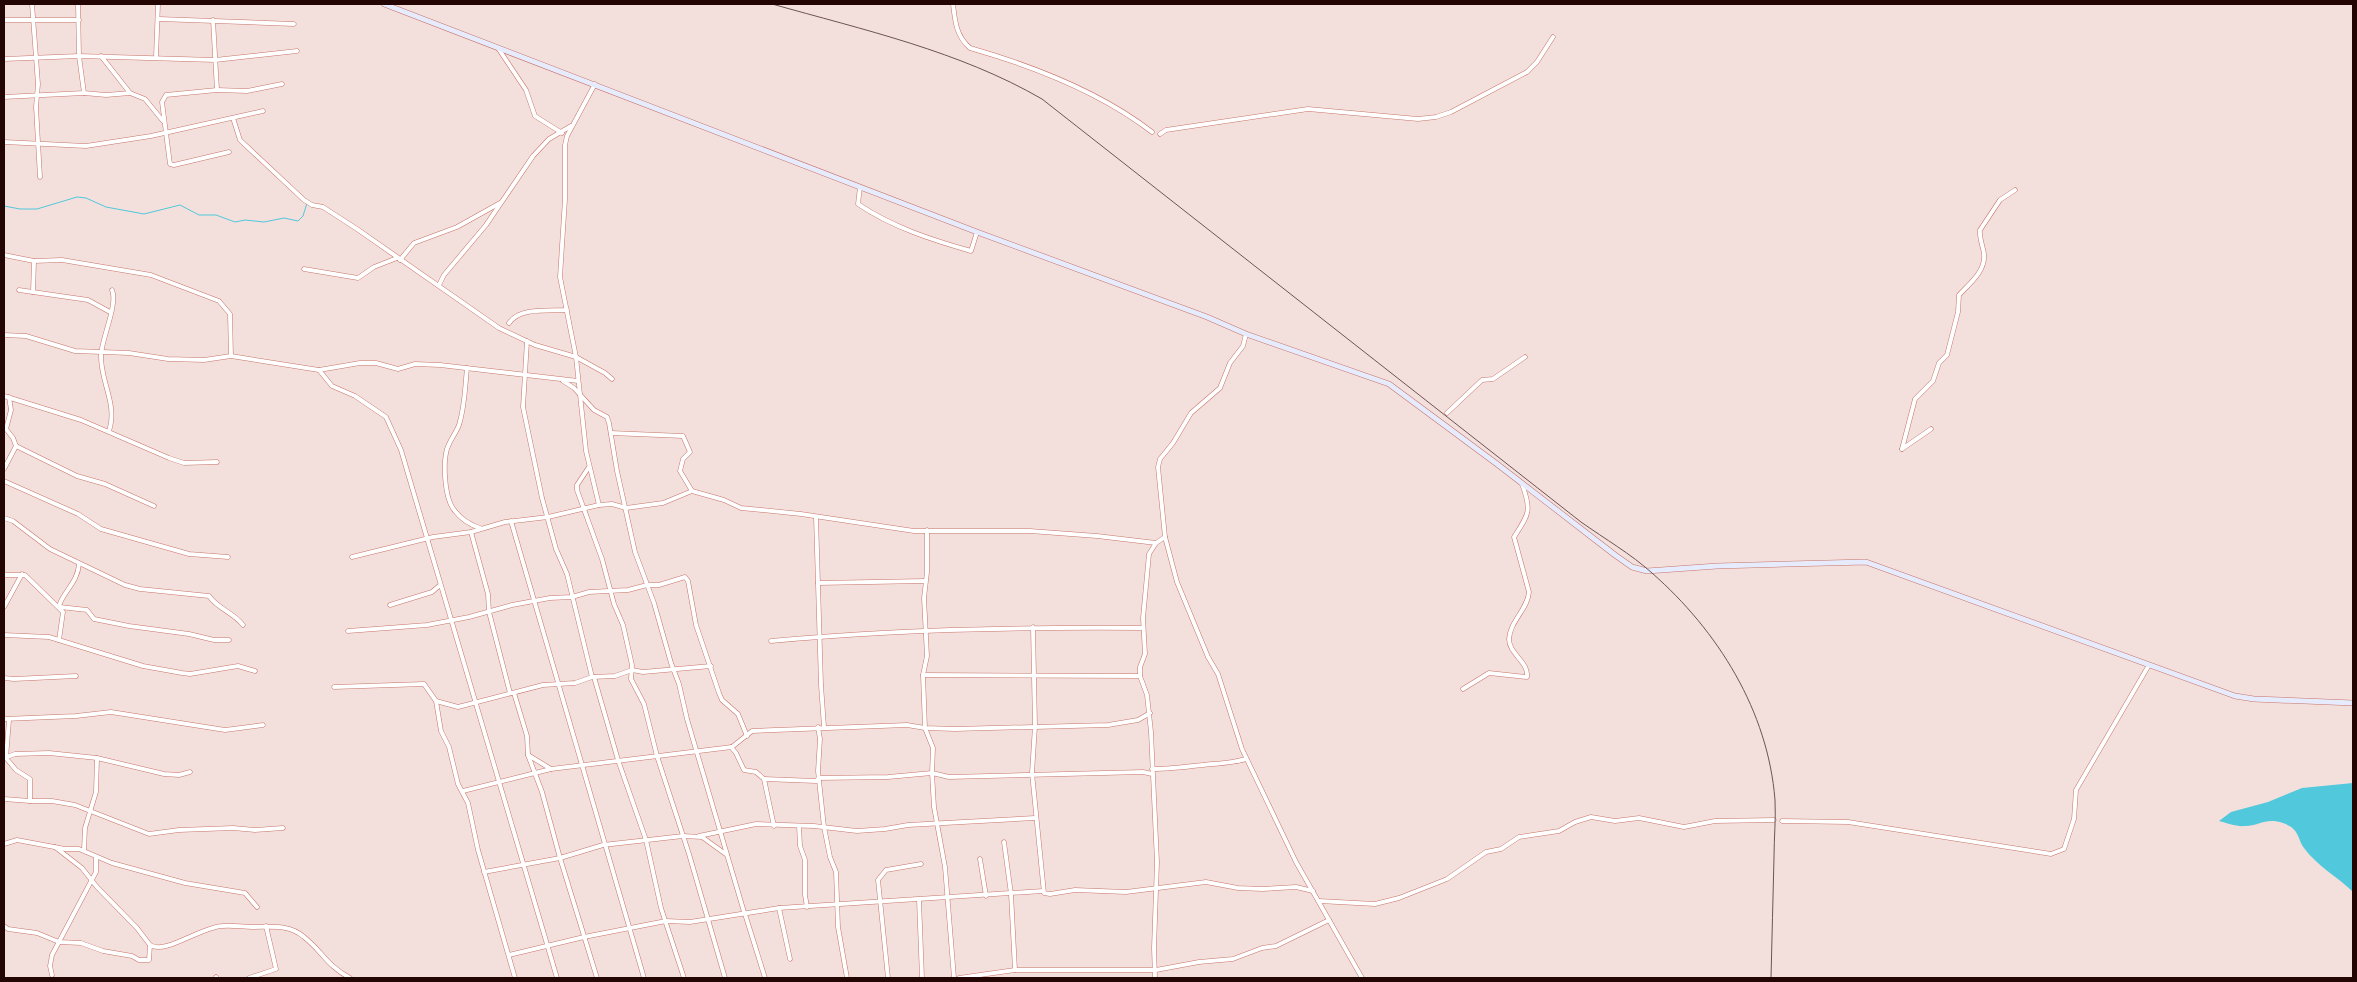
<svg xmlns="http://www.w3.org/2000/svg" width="2357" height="982" font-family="'Asap Condensed',sans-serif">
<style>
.water{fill:#51c8db}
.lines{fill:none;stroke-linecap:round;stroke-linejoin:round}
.stream{stroke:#51c8db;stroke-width:1}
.street-casing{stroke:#c77467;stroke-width:5}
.secondary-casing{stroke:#c77467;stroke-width:6}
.street{stroke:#fff;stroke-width:4}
.secondary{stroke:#e6ecfe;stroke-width:5}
.rail{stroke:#6e5451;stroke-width:1}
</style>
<rect width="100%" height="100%" fill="#f3e0dd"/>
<!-- water -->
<path class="water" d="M2353,783V892C2338,877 2317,866 2304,848C2297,838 2300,829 2283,823C2266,817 2259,826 2245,826C2237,827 2227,823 2219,821L2231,812L2268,802L2302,788Z"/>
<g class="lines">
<!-- stream -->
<path class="stream" d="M4,206L20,209H37L77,197L86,198L106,207L144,214L180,205L199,215H216L235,222L245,220L264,222L284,218L298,221L303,216L307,203"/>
<!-- street casing -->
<g class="street-casing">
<g id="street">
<path d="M32,4L38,84L36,107L40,177"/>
<path d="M78,4L79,56L84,93L106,95L130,93"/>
<path d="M953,4C955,21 956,36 970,48C1033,66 1099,91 1152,132"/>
<path d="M159,19L294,24"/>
<path d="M4,20H79"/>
<path d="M213,20L217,90"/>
<path d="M498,48L526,90L535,116L562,133"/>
<path d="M101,56L130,93L145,99L163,121"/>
<path d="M156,57L158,4"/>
<path d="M4,59L79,56L215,60L297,51"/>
<path d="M595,84L567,136L565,145V199L560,277L576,357L586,451L599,505"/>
<path d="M4,97L84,93"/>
<path d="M233,118L240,140L304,200L312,205L323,207L357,229L499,328L535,345L576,357L605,373L612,379"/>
<path d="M1160,134L1166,130L1308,109L1418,119L1436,117L1451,112L1527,72L1537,62L1553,37"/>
<path d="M4,142L86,146L151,136L263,111"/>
<path d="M229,152L174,165L170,164L162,102L166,95L217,90L247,91L282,84"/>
<path d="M860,187L858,204C892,227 932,240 971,251L977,232"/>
<path d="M4,255L34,261L62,260L151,275L219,301L230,314L231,356"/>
<path d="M400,260L414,243L457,227L500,203"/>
<path d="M304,269L358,278L374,267L397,258"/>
<path d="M439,285L444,275L486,225L533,156L549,139L571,126"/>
<path d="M19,290L88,300L110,312"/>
<path d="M33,292L34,261"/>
<path d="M509,323C520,307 549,311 567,310"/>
<path d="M1246,334L1243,346L1230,363L1220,388L1191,413L1173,443L1160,459L1158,467L1165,537L1177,582L1208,657L1218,674L1242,749L1296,862L1362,978"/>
<path d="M4,335L26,336L75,351L129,353L168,359L204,360L231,356L319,370L360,363H376L398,369L415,364L440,365L578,381"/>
<path d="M527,341L523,407L542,498L556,549L567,574L592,677"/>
<path d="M467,368C465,387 465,406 459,425C456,433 450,440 447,449C443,463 444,499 455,511C461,519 471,525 480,528"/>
<path d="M319,370L332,386L355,396L386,417L401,450L557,978"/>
<path d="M563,381L574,388L594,410L607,417L609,423L617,471L635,552L654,603L671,663L679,684L687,719L744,912"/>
<path d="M4,396L81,420L169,458L184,463L217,462"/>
<path d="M1447,413L1482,380L1493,379L1525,357"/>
<path d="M109,431C118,404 100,381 101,355C102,337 118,305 112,290"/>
<path d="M611,433L683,436L690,452L683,459L680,471L692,491"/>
<path d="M16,446L77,476L105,484L154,506"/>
<path d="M1902,449L1915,399L1933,381L1939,363L1947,355L1958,312L1959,295C1969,284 1986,271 1984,254C1983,246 1979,238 1980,230L2000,200L2015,190"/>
<path d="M1902,449L1931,429"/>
<path d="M589,467L577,485V490L602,559L614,604L623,625L632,665L631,679L644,704L657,756L689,854L725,978"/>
<path d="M4,469L16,446L13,438L6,429L11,410L9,397"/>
<path d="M4,481L78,514L101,529L189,554L228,557"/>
<path d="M816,517L821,685L824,727"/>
<path d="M4,518L13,521L50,549L125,585L140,589L209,596C218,609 233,612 243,625"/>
<path d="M511,521L644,978"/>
<path d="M927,530V572L924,598L927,656L923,675L925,728L933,748L932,773L949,777L1143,772L1152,774"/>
<path d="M471,532L488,594L489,612L510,693"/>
<path d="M352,557L433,537L471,532L505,522L548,517L599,505L612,504L626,508L663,503L692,491L724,500L741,508L801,514L914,531H1030L1097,536L1156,543"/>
<path d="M4,575H25L63,612L59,640"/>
<path d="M818,583L925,581"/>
<path d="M390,605L432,592L439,586"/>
<path d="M59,606C63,592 78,582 79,564"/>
<path d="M4,607L22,574"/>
<path d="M60,607L87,610L94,619L129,626L189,634L214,640H229"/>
<path d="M1033,627L1035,726L1032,773L1044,893L1050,894L1075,890L1126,892L1206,882L1238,888L1262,889L1296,887L1313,891"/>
<path d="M348,631L427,625L469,617L512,605L550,598L572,597L589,592L628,590L647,585H659L685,577L688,581L696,625L719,693L722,700L738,714L747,736"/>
<path d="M4,635L49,637L143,666L182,673L190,674L238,666L255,671"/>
<path d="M771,641C894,629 1019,627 1143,628"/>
<path d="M923,675L1140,676"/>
<path d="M594,677L618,760L646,840L661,908L684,978"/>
<path d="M4,678L14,679L76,676"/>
<path d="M334,687L424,684L436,701L458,707L543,685L575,683L592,677L615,676L632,670L643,672L711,666"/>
<path d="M1463,689L1489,673L1527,677C1529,662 1509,654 1509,639C1510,621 1528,609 1529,592L1514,537C1529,514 1532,511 1522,484"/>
<path d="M514,693L527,736L528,755L542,792L560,858L597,978"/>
<path d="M436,701L441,731L449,747L458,784L468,803L478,850L515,978"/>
<path d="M4,719L76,716L111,712L225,730L263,725"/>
<path d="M9,720L6,758L16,770L30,779V801H52L75,805L149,834L179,830L233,828L255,830L283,828"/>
<path d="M818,727L820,739L818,771L824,827L830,857L836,872L838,927L847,978"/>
<path d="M731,747L736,753L744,770L756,772L764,779L774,826"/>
<path d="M528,755L551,769"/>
<path d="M4,758L15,754L49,753L97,758L164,774L179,775L190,772"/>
<path d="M1152,769C1170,769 1186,767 1203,765C1221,763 1228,764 1246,759"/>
<path d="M764,779L816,781L819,778L888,777L932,773L934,807L945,867L954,978"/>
<path d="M463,791L551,769L732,747L752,731L907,725L925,728L955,729L1108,725L1138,720L1150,713"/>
<path d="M4,799L30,801"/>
<path d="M1782,821L1848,822L2051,854L2064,849L2074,819L2076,790L2149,665"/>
<path d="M799,826L800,846L805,860V895L807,907"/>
<path d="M699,836L756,824L814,826L857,831L885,829L908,825L1035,818"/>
<path d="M1004,842L1011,894L1015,970"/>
<path d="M4,844L17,840L65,849H79L112,863L185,883L245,893L257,907"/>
<path d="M84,850L85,828L96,792L97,758"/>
<path d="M980,859L986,896"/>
<path d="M484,872L560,858L603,845L683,836L702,837L727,855"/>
<path d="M919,900L922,978"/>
<path d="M1319,901L1375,904L1399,898L1447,879L1486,852L1501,849L1519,837L1559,831L1575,822L1591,817L1615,821L1639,818L1684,827L1715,821L1774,820"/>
<path d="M779,908L790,959"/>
<path d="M745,914L765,978"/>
<path d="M4,926L8,929L37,933L59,942L81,943L103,951L132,956L139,960H149L150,945L137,928L97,887L82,868L55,847"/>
<path d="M150,945C165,955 201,927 222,926C233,925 242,927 253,927C271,927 290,924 304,937C323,952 326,965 350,978"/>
<path d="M509,955L584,937L666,921L690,922L779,908L1043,891"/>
<path d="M52,975L50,966L52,955L96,872V857"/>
<path d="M216,977L217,978"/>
<path d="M249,978L276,969L266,926"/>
<path d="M888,978L878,880L886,870L921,864"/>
<path d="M959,978L1015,970H1156L1199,962L1233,959L1262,948L1276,946L1329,920"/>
<path d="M1155,978L1154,948L1157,862L1151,732L1147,695L1140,676V667L1145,654L1143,618L1149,554L1156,543L1165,537"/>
</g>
</g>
<!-- secondary casing -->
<g class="secondary-casing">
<path id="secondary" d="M384,4L977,232L1207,317L1246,334L1389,384L1497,464L1615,555L1632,567L1647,571L1717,566L1866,562L2235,696L2254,699L2353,703"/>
</g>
<!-- street -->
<use href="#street" class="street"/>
<!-- secondary -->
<use href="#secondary" class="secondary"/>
<!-- rail -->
<path class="rail" d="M772,4C864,30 959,51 1042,99L1581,522C1605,539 1631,554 1652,573C1718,631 1768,711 1775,800C1776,819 1774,838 1774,857C1773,897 1772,938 1771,978"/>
</g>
<!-- border -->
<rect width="2357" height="982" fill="none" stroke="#230503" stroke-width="10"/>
</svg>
